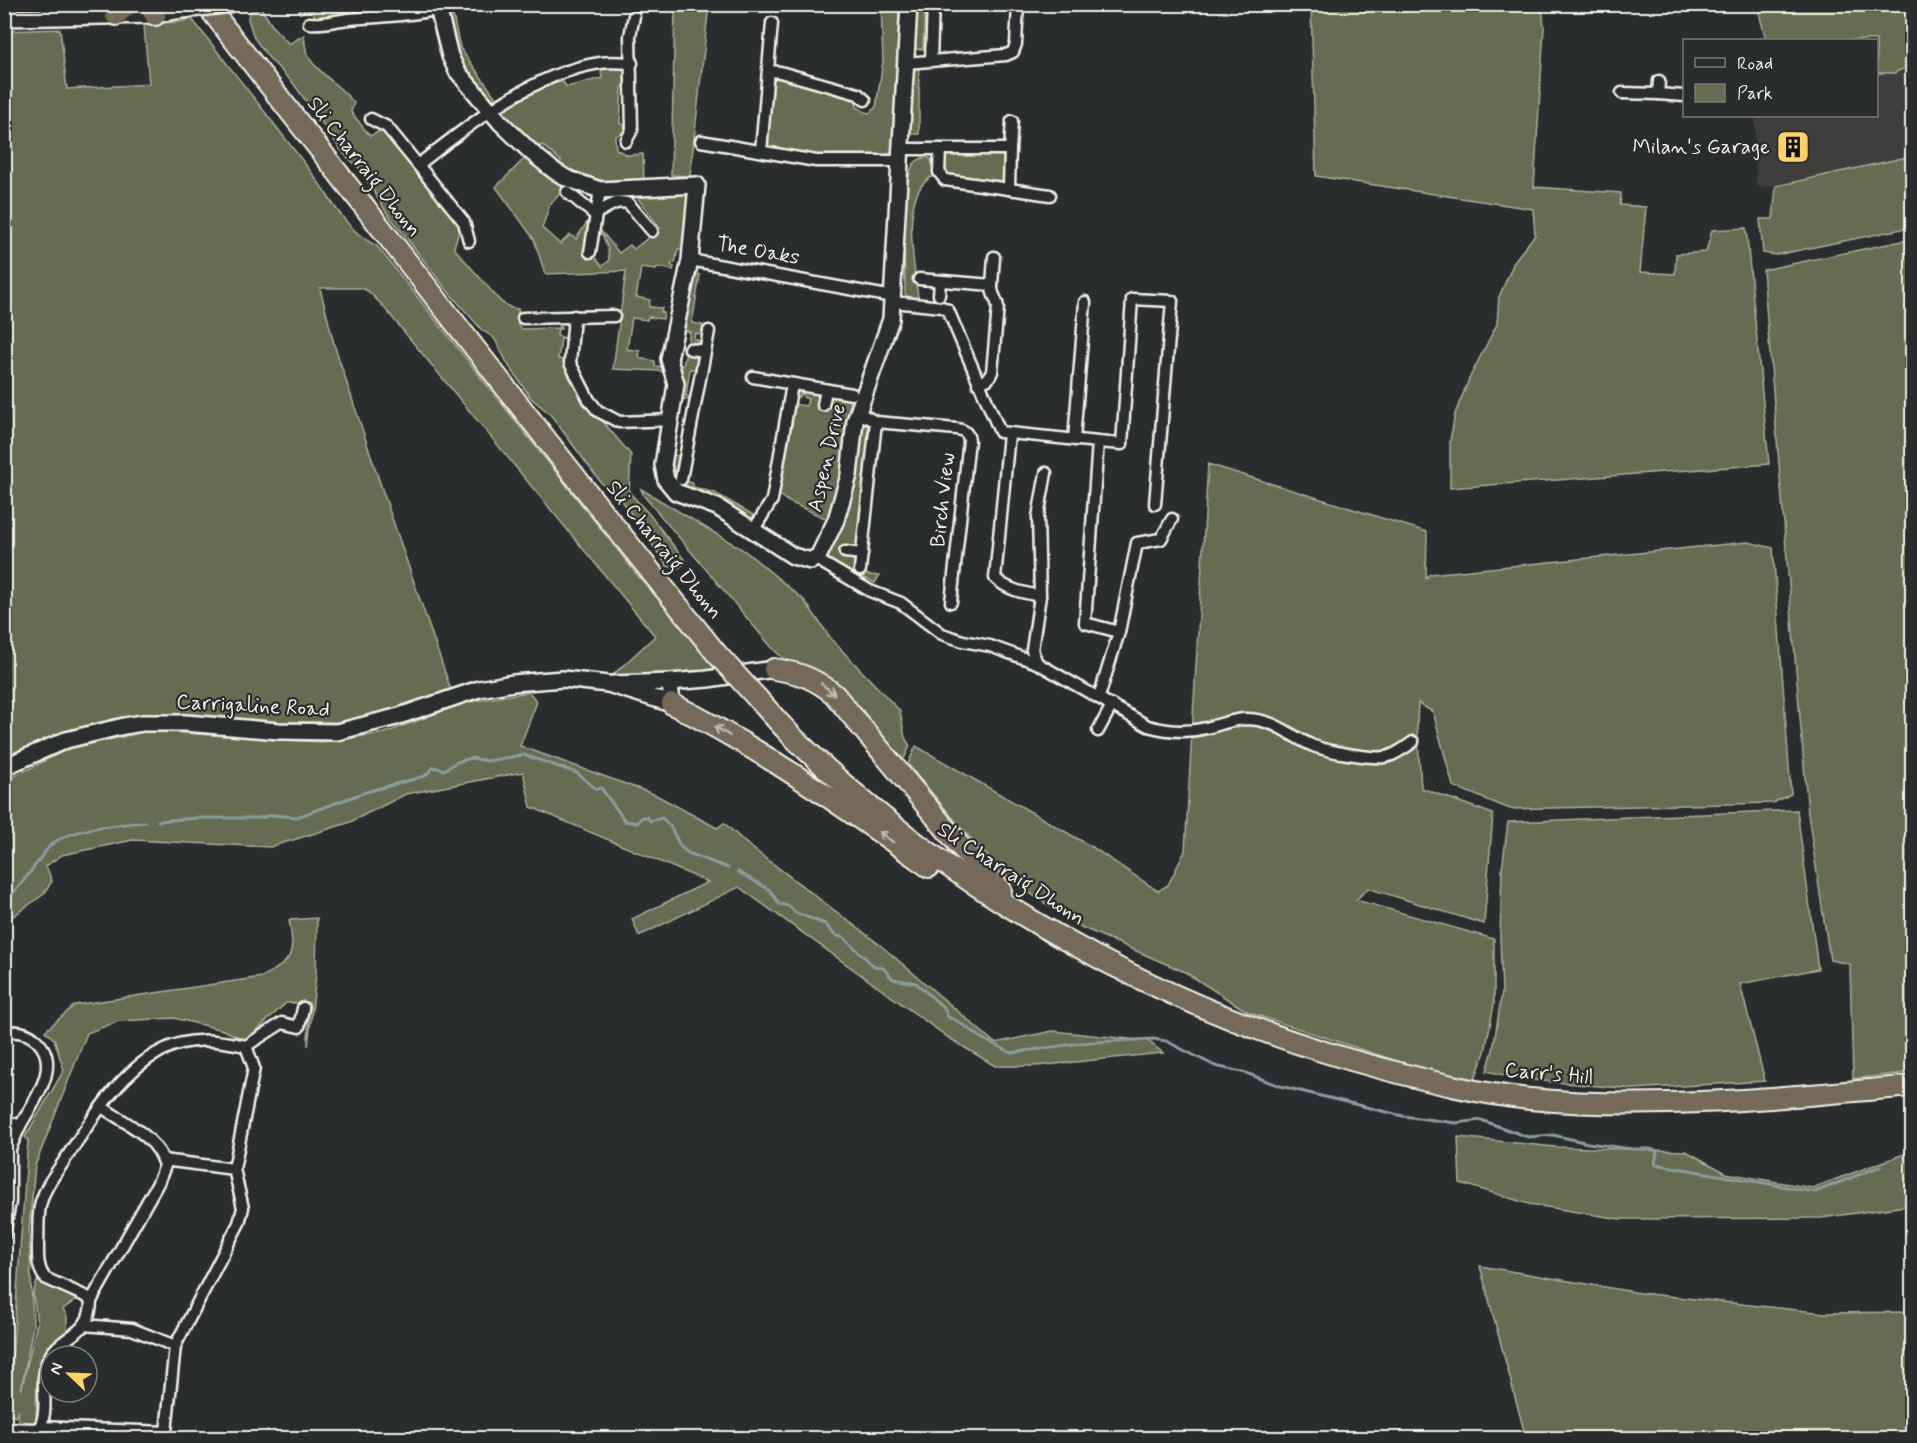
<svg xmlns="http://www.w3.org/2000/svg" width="1917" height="1443" font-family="Mynerve,sans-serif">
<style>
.built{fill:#403e3d}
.green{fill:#656c51;stroke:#acae9c;stroke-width:1.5}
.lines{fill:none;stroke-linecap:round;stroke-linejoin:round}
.stream{stroke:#8c9c9d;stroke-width:3}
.street-casing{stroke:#f4f1e8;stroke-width:15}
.secondary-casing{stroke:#f4f1e8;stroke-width:20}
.highway-casing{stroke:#f4f1e8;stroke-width:24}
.street{stroke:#2a2d2e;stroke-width:10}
.secondary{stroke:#2a2d2e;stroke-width:15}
.highway{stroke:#746a5a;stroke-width:20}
.secondary-bridge-casing{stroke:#f4f1e8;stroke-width:20;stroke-linecap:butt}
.highway-bridge-casing{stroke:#f4f1e8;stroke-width:24;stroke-linecap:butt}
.secondary-bridge{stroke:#2a2d2e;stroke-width:15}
.highway-bridge{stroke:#746a5a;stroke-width:20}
.oneway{stroke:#c1bbaf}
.labels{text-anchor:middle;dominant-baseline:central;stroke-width:4.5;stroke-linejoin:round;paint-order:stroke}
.poi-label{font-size:21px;fill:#f4f1e8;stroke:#2a2d2e;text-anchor:end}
.street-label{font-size:21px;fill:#f4f1e8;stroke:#2a2d2e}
</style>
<rect width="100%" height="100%" fill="#2a2d2e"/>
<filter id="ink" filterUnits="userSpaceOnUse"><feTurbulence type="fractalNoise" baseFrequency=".0167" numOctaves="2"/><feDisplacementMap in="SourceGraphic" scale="12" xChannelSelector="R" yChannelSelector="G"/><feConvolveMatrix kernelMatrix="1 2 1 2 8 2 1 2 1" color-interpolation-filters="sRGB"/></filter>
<g filter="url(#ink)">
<!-- built -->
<path class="built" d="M1912,69V156L1776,186L1756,187L1755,116H1876L1877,73H1894Z"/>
<!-- green -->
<g class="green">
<path d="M696,4L709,5L690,176L671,175L675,9L693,12Z"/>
<path d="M299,5H431L426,8L359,16L337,15L318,20L314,16L313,10L300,13Z"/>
<path d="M881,5H899V8L896,139C895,150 891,155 879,157L811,156L770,149L767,142L772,82L778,76L856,99L857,107L865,112L869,113L876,107L883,61Z"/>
<path d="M912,5H925L923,49H910Z"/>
<path d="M1311,5H1542L1544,28L1534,187L1621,193L1620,205L1646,207L1640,272L1675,274L1676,254L1706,252L1712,230L1746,228L1769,464L1450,488V441L1455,414L1469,379L1497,324L1499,297L1515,260L1535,235L1533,209L1316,176Z"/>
<path d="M1757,5H1912V65L1894,73H1877L1876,40H1766Z"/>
<path d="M261,8L273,27L289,44L304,35C305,41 305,49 307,54C315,71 343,88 354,103L351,112L370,136L380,131H385L460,221C461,231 456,238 454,248L501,302L511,308L518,309V325L522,329L559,328L560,322H564L561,324V329H558L557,336L566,338L568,327L567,339H561L558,359L565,360L585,400L631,455L629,492L649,514L686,562L679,568L667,566L623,502L602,484L550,414L531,398L509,366L494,338L482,330L446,289L387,213L359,168L344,154L293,83L268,57L254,38L248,19L249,12Z"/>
<path d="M453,15L460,48L496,98L493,101H491C468,73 453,58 449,20Z"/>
<path d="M192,19C231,69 270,118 308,168C330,195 344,231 377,246L638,576L721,672L613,675L655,636L382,305L368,291L361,288H320L334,344L381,486L451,690L391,712L345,722H282L192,714L141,715L75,730L5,760L4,31L60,29L67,89L149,84L144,24L180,22Z"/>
<path d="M907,65L919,66V134H907Z"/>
<path d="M621,67C630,70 628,77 628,86H622L620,124L625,125L624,131L615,137L616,149L627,155L643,154L644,182C610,184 589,182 559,165L561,161L542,145L537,148L505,116L504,112C509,99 549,86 562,81L567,87L602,78L601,70Z"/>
<path d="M946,154H1001L1006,160L1005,179L1002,183L953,178L944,174V157Z"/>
<path d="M527,156L563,188L558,196L550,204L542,228L560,244L570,235L576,239L588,221L586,247L602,266L609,261L608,249L601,231L619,253L630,245L634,249L660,228L636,196L688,194L683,249H678L675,263L673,262L671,265L674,267L673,270L657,267L656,270L641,268L636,297L650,300L649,307L662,308L661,312L664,313L663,319L648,317L647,320L632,318L627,349L640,351L639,358L655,361V366L666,367L668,378L661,371L613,369L626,271L545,274L534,239L496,187Z"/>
<path d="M1912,156V227L1776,255L1763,253L1760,219H1773L1776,186Z"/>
<path d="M927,157L931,159L934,176C898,190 915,267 918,297L912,300L905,294C905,266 901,189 912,167C915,161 921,158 927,157Z"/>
<path d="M1912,239V1072L1853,1079L1850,964L1830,960L1808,814L1763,270Z"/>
<path d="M695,274L700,275L692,323L703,325L701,334L695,333L694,339L701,341L688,354L695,356L698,363L696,369H690L686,396L692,397L691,400L681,399L678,365L683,366L690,332L684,330Z"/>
<path d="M800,390C809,391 818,390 820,400L829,399L833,396L851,398L846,421L842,468L835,498L827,519L787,501L777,493L793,404L806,406L808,399L803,397V394H800L799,397L794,396Z"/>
<path d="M865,424L868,428L867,435L870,436L858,545L854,549L853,558L864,574L879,576L875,583L833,564L828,558L843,521L857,475L861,427Z"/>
<path d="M675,455L680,457L685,481L693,483V487L715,493L755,516L748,519L721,500L681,486L673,479L671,471L672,457Z"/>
<path d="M1208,464L1427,532L1426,578L1430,574L1748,542L1773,548L1791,794L1773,803L1510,809L1453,786L1433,712L1418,703L1417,723L1421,788L1493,814L1484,924L1368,888L1356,900L1494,939V1004L1485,1052L1474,1081L1409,1065L1248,1012L1185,972L1081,927L1010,880L963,830L908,764L916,746L1092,847L1158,891L1168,885L1185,851Z"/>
<path d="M641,489L745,551L804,600L832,640L900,711L905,738L910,746L902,763L804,667L786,661L773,649L644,496Z"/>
<path d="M529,692L537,702L520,746L656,795L717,828L724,823L748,845L879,944L995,1043L1053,1031L1148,1041L1163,1053L1036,1066H995L949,1038L739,887L639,936L632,919L708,882L531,807L523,772L406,794L348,823L270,847L133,840L62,855L46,866L52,881L44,894L5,922V781L68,749L149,731L322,742L385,733L463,703Z"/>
<path d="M1797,810L1818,969L1740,984L1765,1081L1633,1089L1520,1079L1487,1071L1493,1050L1502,992L1500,936L1502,870L1508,822Z"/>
<path d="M317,918L316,975L308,1046L309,1003H286L246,1040L223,1030L174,1018L119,1021L87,1033L35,1166L29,1230L33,1326L21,1391L37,1323L33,1294L37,1281L68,1292L79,1298L63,1309L67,1316V1331C32,1355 37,1386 36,1423L19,1425L18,1410L16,1417L8,1414L28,1140L25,1137L64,1070L54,1039L45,1031L75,1005L262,977C294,960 295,954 289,920Z"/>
<path d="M1458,1137L1555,1147L1686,1151L1726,1173L1812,1188L1912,1151V1205L1821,1218L1620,1219L1529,1204L1460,1183Z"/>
<path d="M1480,1266L1640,1293L1825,1313L1912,1312V1438H1526Z"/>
</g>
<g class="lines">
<!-- stream -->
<g class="stream">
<path d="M158,821L198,818H258L273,815L297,817L366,792L425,776L434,767L444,770L457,762L471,758L487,761L524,755L577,773L596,789L601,788L625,821L637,823L642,817H647L650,821L662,818L670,826L680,846L688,853L728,868"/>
<path d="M738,872L770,890L779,904L789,906L796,913L825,924L835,935L844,938L874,966L883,968L893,979L916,983L944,1008L948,1017L957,1021L983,1039L1012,1053L1080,1043L1153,1039L1166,1041L1215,1066L1246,1073L1280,1086L1403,1116L1456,1123L1481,1120L1528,1137L1553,1135L1588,1143L1632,1149H1650L1657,1151L1655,1164L1815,1192L1881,1166"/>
<path d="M4,902C22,886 34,866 48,848C65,828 121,824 145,822"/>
</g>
<!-- street casing -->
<g class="street-casing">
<g id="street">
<path d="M54,4L65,17"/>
<path d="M309,23C323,25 336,20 350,19C389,16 427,14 465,4"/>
<path d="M931,60L933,4"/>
<path d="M905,63L1006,55L1013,52L1016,44L1018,4"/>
<path d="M769,71L780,72L858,94L865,100"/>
<path d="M1622,93L1658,94L1659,81"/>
<path d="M1658,94L1684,96"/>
<path d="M371,119L387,127L418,165L464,222L469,241"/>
<path d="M626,141L632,130L630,36L634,16"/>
<path d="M701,141L816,161H900"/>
<path d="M902,149H1010L1009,189L945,180L939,172L940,149"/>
<path d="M1010,149L1012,121"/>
<path d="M761,151L772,23"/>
<path d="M418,165C470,124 533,73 600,63C610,61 622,63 632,63"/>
<path d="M1009,189L1050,195"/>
<path d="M567,192L594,214"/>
<path d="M594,214C607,209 616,198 629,204L652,231"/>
<path d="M590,252L600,190"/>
<path d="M690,260L893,297"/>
<path d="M919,279L992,285C991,295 997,298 998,307L992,372L988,379L978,384"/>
<path d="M992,285L994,257"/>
<path d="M939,295L940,281"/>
<path d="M893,302L942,307L948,310L1000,432L1098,442L1085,623L1119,632"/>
<path d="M574,316L570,363L589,400L598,411L619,422L672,420"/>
<path d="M523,318L614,316"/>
<path d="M690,349L704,351"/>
<path d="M753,377L852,394"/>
<path d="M823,405L826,390"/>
<path d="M859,413L876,422L860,570"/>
<path d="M876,422L957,429C964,430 968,433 969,440L951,602"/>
<path d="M1009,434L995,578C1007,590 1024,593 1040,596"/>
<path d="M1074,440L1085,302"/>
<path d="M1098,442L1122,444L1132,299L1172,301L1155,504"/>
<path d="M681,479L709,331"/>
<path d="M753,531L772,500L792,384"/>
<path d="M845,552L862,554"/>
<path d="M816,559L870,591L901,603L942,634L963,641L990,646L1037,663L1148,726C1166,731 1187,733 1206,728C1219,725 1233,719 1247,719C1275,720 1286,733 1309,744C1322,751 1372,759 1385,757C1394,756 1406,747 1413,742"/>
<path d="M1037,663L1032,650L1040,596L1038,517L1046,473"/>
<path d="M1099,697L1119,632L1137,543L1161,539L1172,519"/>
<path d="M1098,731L1112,705"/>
<path d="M4,1033C16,1030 27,1032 36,1040C63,1064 34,1101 20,1126L4,1120"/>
<path d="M163,1160L234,1169"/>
<path d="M4,1235L10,1202V1149L20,1126"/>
<path d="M91,1301L158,1183L165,1166C158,1136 124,1123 102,1107"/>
<path d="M84,1325L132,1329L175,1346"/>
<path d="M40,1427L166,1432L175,1346L239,1223L243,1208L234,1169L254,1068L246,1046"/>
<path d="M4,1428L35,1429L40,1427C50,1407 39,1382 47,1362C59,1333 91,1338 91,1301L87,1297L45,1278C37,1268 38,1256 38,1243C39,1230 37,1216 41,1202C46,1184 58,1171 68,1155C93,1118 120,1072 161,1051C189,1036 216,1040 246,1046L282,1023L299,1027L303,1008"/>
</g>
</g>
<!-- secondary casing -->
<g class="secondary-casing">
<g id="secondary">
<path d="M437,4L450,56L457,71L500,122L531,152L553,170L566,178L600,190L697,185L690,260L669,359L676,384L663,465L666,480L676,492L717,507L793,556L811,561L819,555L836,520L849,475L855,421L891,319L909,4"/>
<path d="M4,18L155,15L175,11"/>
<path d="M613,684L670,682L708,679L774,669"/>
<path d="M4,767L66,740L124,726L142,723H185L279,731L337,732L396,717L479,689L513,683L563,679L608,684L672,704L670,682"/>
</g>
</g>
<!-- highway casing -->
<g class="highway-casing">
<g id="highway">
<path d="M149,4L155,15"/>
<path d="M206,4L595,502L716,653"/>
<path d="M116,15L128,4"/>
<path d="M774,669C800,673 814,678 834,694L965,852L1001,890"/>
<path d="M757,698C771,713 785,730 800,744C960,898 1166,1011 1380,1068C1429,1081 1479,1094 1530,1099C1654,1111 1788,1097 1912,1086"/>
<path d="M672,704C762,749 847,809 929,867"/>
</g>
</g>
<!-- street -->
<use href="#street" class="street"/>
<!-- secondary -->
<use href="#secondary" class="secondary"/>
<!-- highway -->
<use href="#highway" class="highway"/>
<!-- secondary-bridge casing -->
<g class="secondary-bridge-casing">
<path id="secondary-bridge" d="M175,11L231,4"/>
</g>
<!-- highway-bridge casing -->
<g class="highway-bridge-casing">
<path id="highway-bridge" d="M716,653L757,698"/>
</g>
<!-- secondary-bridge -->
<use href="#secondary-bridge" class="secondary-bridge"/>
<!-- highway-bridge -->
<use href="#highway-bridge" class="highway-bridge"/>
</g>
<!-- one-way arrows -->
<defs><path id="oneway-shaft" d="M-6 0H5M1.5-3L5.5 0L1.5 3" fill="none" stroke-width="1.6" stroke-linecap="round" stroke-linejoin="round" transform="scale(1.5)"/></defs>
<g class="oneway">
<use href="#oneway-shaft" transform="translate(828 689) rotate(39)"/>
<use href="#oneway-shaft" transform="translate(722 731) rotate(-148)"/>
<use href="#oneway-shaft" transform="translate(886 837) rotate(-145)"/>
</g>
</g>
<!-- icons -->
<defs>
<g id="building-square" transform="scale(1.725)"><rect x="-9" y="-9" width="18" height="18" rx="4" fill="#ffd166" stroke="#2a2d2e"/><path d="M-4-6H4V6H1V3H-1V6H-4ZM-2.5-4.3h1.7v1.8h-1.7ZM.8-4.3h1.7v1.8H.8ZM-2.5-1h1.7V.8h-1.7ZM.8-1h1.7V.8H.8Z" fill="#111"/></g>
</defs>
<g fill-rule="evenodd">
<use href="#building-square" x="1793" y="147"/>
</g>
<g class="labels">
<!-- poi labels -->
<g class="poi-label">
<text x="1770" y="147">Milan's Garage</text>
</g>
<!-- street labels -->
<g class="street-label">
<text transform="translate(364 167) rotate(52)">Sli Charraig Dhonn</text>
<text transform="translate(758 251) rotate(10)">The Oaks</text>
<text transform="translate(827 458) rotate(-77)">Aspen Drive</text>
<text transform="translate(943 500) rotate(-84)">Birch View</text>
<text transform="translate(664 550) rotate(51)">Sli Charraig Dhonn</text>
<text transform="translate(253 706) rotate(3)">Carrigaline Road</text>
<text transform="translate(1011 874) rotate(33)">Sli Charraig Dhonn</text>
<text transform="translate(1549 1074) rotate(5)">Carr's Hill</text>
</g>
</g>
<!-- margin -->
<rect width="1917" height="1443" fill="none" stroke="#2a2d2e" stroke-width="24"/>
<rect x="12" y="12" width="1893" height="1419" fill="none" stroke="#f4f1e8" stroke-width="2" filter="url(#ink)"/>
<!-- legend -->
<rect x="1683" y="39" width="195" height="78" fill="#2a2d2e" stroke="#7b7b78" stroke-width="1.5"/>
<rect x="1695" y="58" width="30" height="9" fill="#2a2d2e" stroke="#7b7b78" stroke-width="1.5"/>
<text x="1737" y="69" font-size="18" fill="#f4f1e8">Road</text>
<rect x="1695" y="84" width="30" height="18" fill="#656c51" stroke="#7b7b78" stroke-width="1.5"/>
<text x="1737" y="99" font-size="18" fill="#f4f1e8">Park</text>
<!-- north arrow -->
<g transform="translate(69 1374) rotate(293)"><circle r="28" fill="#2a2d2e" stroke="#7b7b78" stroke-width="1.5"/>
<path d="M0-4.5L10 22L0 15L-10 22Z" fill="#ffd166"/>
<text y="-9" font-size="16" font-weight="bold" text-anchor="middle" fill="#f4f1e8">N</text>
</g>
</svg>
